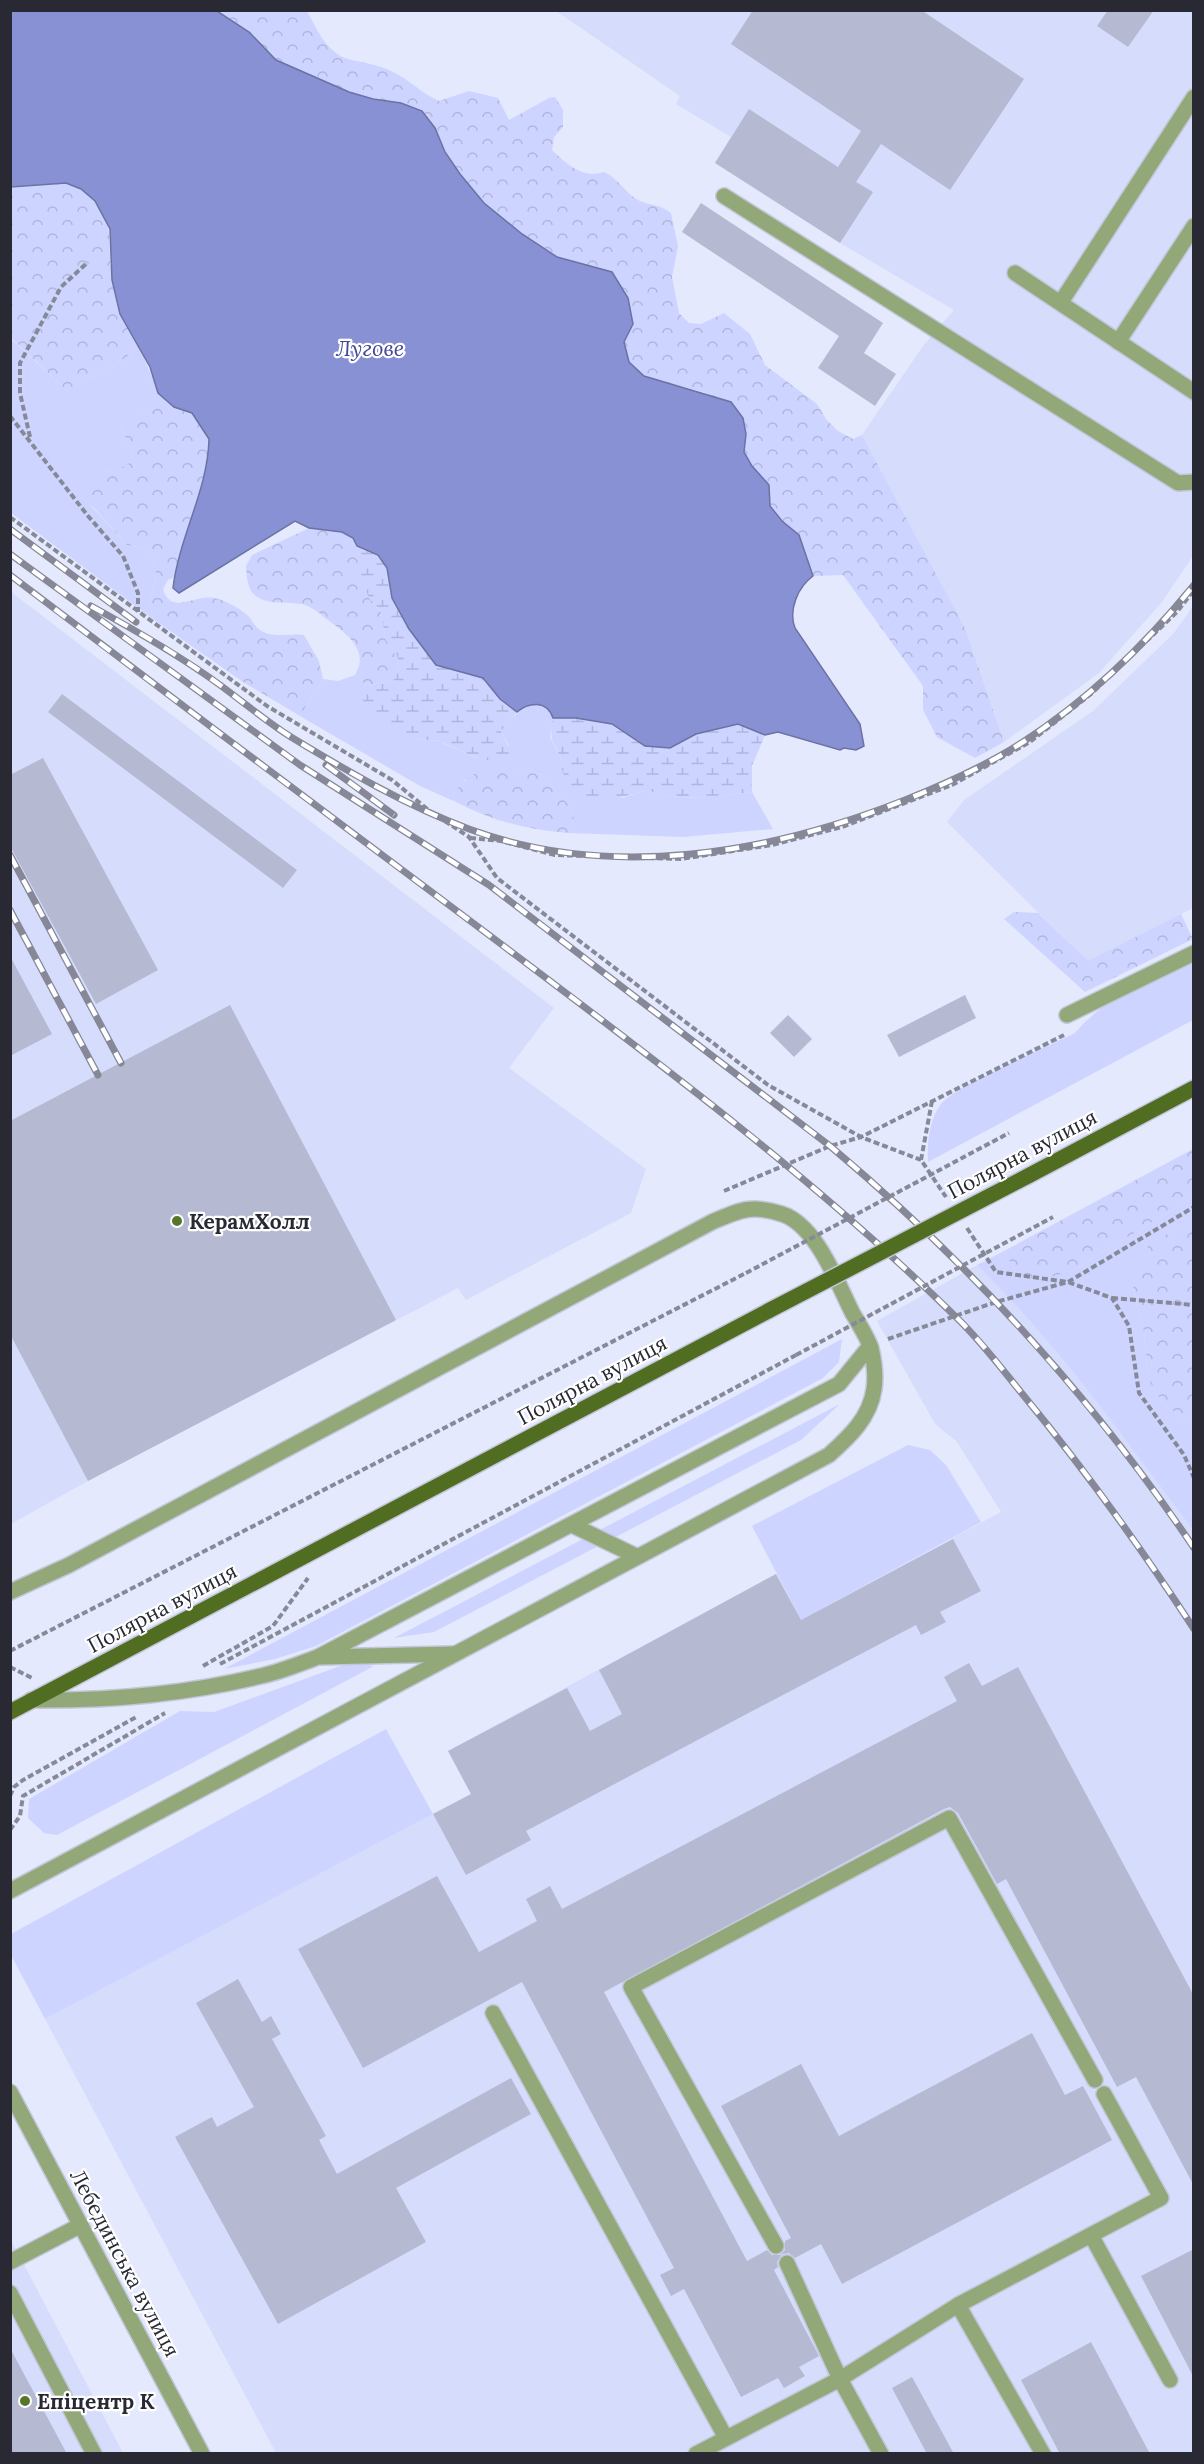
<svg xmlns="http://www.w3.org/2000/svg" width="1204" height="2464" font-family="Lora,serif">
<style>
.built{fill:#d6dcfc}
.green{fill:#cdd4ff}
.forest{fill:url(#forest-crowns)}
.wetland{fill:url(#wetland-marsh)}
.water{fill:#8891d4;stroke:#6b72a4;stroke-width:1.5}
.building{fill:#b5bad2}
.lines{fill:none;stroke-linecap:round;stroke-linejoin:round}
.minor-casing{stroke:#c3c6d9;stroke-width:18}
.major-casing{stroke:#c3c6d9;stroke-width:18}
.path{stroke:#868998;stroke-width:4;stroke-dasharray:6 3;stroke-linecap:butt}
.minor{stroke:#92a878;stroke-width:15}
.major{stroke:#506d21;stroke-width:15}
.rail-casing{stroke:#868897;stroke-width:7}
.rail{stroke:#fff;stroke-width:4.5;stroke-dasharray:14;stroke-linecap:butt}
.major-bridge-casing{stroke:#c3c6d9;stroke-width:18;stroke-linecap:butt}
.path-bridge{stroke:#868998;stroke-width:4;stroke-dasharray:6 3;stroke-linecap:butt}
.major-bridge{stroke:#506d21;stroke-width:15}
.poi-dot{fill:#58762b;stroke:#fff;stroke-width:2}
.labels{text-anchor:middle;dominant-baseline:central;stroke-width:4.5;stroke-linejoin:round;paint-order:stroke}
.street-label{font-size:21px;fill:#282933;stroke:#fff}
.poi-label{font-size:21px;font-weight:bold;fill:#282933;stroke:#fff;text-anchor:start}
.water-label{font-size:22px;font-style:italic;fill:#44499a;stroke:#fff}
</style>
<defs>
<pattern id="forest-crowns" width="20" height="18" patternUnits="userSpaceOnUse" patternTransform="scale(1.5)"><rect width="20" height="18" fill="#cdd4ff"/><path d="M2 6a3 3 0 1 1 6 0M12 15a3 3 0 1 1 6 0" fill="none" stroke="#b0b6db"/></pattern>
<pattern id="wetland-marsh" width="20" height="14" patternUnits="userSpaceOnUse" patternTransform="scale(1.5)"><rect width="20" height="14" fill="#cdd4ff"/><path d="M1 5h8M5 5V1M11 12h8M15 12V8" fill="none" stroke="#b0b6db"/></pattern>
</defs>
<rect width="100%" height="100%" fill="#e5e9fd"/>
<!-- built -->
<g class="built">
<path d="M556,11H1193V556L1162,602L1099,673L1004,742L965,628L862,435L923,346L954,310L840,243L715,163L731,137L676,104L680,96Z"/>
<path d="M10,591L554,1008L509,1068L646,1169L631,1213L466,1300L458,1288L88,1481L11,1524Z"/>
<path d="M1193,606V908L1088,962L947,822L964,800L1093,711L1174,633Z"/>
<path d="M977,1265L1021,1308L1115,1424L1193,1530V2453H276L45,2019L471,1794L448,1751L776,1574L801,1620L1001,1512L957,1442L935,1424L877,1321Z"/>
<path d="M10,2239L20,2257L123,2453H11Z"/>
</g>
<!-- green -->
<g class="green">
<path d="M10,338L66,390L109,369L139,348C149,365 154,390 166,401L157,408L121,423C123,437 131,445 133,459L126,468L106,471L87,484L92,507L127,545L143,548L153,558L156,574L150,604L153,619L11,513Z"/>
<path d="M355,675L366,685L362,689L417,739L438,741L477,758L509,746L501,731C511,716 543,686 553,718L550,737L560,757L564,775L622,798L647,790C679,803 718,796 752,792L773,829L683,837L569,833L574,819L570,806L542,775L514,768L465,780L453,794L456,802L420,786L300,716L323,679L338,681Z"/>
<path d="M1193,959V1020L928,1162C927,1143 929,1120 941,1104C953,1087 1051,1045 1075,1033C1106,996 1152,980 1193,959Z"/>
<path d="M1193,1197V1221L1150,1243L1133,1288L1144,1332L1148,1379L1164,1406L1193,1422V1530C1125,1439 1059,1345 977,1265L1004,1251L1018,1276L1042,1279L1074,1270Z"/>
<path d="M842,1339L839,1362L823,1378L316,1646L275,1659L224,1669Z"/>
<path d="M840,1404L801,1440L434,1632L394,1638Z"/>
<path d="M908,1445L930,1450L946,1465L981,1522L801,1620L752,1526Z"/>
<path d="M351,1662L374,1666L57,1835L44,1833L28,1818L29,1799L180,1711L214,1712Z"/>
<path d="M386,1729L433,1814L45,2019L11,1955V1934Z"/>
</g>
<!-- forest -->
<g class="forest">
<path d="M217,11H307C317,29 326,52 348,59C363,63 378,64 393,72C410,80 421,93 439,101L469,91L498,98L509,120L549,98L555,97L563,110V127L554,137L552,150C567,164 582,179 604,172C620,179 627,197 643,202C656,207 659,204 671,213L678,246L672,277L679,313L689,323L701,324L724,313L750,334L765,365L817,404L826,419L838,431L853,439L862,435L965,628L1004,742L975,758L937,737L923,710V686L843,575L813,576L799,535L782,521L770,506L769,485L752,466L744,452L746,434L706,393L644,376L629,362L624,341L633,324L628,298L612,272L557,257L522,234L484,203L460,174L445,152L435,128L401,103L373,99L349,92L276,60L249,32Z"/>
<path d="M66,183C120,203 106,233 112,279C115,305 126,326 139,348L109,369L66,390L11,338L10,187Z"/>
<path d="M166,401L174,407L192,413L209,439C208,487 182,529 175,577L168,580L163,589C171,616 195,594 214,598C225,600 239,608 247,615C252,619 254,626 259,629C270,639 290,633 304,635L319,661L323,679L300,716L243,682L153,619L150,604L156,574L153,558L143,548L127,545L85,498L86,484C93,479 100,473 107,471C119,467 125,469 133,459C131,445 123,437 121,423L128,415L143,414Z"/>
<path d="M309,528L342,532L353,539L357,546L369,598L381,611L385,638L398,658L399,670L393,681L366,685L355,675C370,651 347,634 328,620C321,615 314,608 305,605C292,601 271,605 259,598C247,592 247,578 246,566L252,555Z"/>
<path d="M499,764L542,775L570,806L574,819L569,833C529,830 491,821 456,802L453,794C466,777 479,769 499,764Z"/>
<path d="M1014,912L1038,913L1088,961L1181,914L1193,939L1085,992L1004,919Z"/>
<path d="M1193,1149V1197L1074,1270L1042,1280L1018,1276L1004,1251Z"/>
<path d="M1193,1221V1422L1164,1406L1148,1379L1144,1332L1133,1288L1149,1243Z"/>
</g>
<!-- wetland -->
<g class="wetland">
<path d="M357,546L378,555L387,568L392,598L409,629L436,665L483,678L500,699L517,712L501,731L511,753C492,772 461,749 441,742C434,739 426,741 418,739C406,736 365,710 362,698C361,695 362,692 362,689L366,685L393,681L399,670L398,658L385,638L381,611L369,598L360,575Z"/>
<path d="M553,718H576L612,724L645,746L670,748L696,734L738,724L765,735L752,766V792C718,796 679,803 647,790C618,799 582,809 564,775C561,770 562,762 560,757C552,737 549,741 553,718Z"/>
</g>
<!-- water -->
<path class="water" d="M10,11H217L249,32L276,60L349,92L373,99L401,103L422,111L435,128L445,152L460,174L484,203L522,234L557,257L612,272L628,298L633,324L624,342L629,362L644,376L731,402L743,418L746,434L744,452L752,466L769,485L770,506L782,521L799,535L813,576C798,587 788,610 795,628L860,724L864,746L856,750L844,748L840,750L778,732L765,735L738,724L696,734L670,748L645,746L612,724L576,718H553C547,700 529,702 517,712L500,699L483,678L436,665L409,629L392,598L387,568L378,555L357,546L353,538L342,532L309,528L295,521L179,593L173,588C179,537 208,490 209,439L192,413L174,407L158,393L150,367L120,314L112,280L110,229L95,201L81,189L66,183L11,187Z"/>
<!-- building -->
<g class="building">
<path d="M753,10H921L1024,79L950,190L881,144L856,182L873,192L840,243L715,163L749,109L838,167L861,131L731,44Z"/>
<path d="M1108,10H1154L1128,47L1097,26Z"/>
<path d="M701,203L883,323L864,353L896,374L875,406L818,368L839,336L682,232Z"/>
<path d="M62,694L297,870L283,888L48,712Z"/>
<path d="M43,758L158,970L96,1004L10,846V775Z"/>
<path d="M10,956L52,1034L10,1056Z"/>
<path d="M965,995L976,1018L899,1057L887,1035Z"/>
<path d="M230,1005L396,1320L88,1481L10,1334V1121Z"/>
<path d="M788,1015L812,1039L794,1057L770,1033Z"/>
<path d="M953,1539L981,1591L940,1612L946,1622L921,1635L916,1625L758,1708L526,1831L531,1840L466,1875L433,1814L471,1794L448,1751L567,1688L590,1731L622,1714L599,1670L776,1574L801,1620Z"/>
<path d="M969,1663L982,1686L1018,1667L1194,1996V2186L1136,2077L1117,2087L1006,1879L997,1884L958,1813L950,1807L944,1809L604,1992L747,2261L767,2250L772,2255H780L785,2250V2241L791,2238L721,2106L801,2064L839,2136L1032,2033L1065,2095L1083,2086L1112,2140L842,2284L821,2244L795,2258L789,2253L782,2254L777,2262L778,2267L774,2270L819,2356L799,2367L805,2376L784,2388L778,2378L741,2397L684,2289L671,2296L660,2275L674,2268L522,1982L363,2068L298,1949L437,1876L479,1952L537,1921L526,1899L550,1886L562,1909L957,1701L944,1677Z"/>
<path d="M238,1979L262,2022L271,2016L281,2034L272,2039L326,2136L319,2140L337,2174L511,2078L531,2114L396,2188L426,2242L278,2324L175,2137L212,2117L217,2127L254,2107L196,2003Z"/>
<path d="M1194,2249V2378L1141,2276Z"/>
<path d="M1091,2342L1150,2454H1060L1021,2380Z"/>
<path d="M10,2348L67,2454H10Z"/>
<path d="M912,2377L954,2454H927L892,2388Z"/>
</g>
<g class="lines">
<!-- minor casing -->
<g class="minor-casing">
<g id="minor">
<path d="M724,196L1178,483L1194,482"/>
<path d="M1015,273L1194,392"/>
<path d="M1061,302L1194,97"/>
<path d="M1118,342L1194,226"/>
<path d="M1067,1015L1194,953"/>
<path d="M572,1525L636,1556"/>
<path d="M10,1592L69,1565L712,1222C740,1210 751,1204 782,1214C816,1225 837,1282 852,1312C858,1323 867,1336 871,1348C874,1361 876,1376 874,1389C870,1418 849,1437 829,1455L10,1891"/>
<path d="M321,1657L453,1654"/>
<path d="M31,1700C108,1701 186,1694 261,1676C280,1672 299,1664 318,1657L839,1384L870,1346"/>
<path d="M493,2013L726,2438"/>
<path d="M10,2092L202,2454"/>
<path d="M1091,2235L1170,2380"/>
<path d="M776,2246L631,1987L949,1818L1095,2080"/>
<path d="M10,2262L81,2225"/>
<path d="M787,2263L840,2379L881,2454"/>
<path d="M10,2293L94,2454"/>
<path d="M958,2305L1043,2454"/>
<path d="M696,2454L840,2379L958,2305L1161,2198L1104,2094"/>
</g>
</g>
<!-- major casing -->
<g class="major-casing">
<g id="major">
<path d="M1028,1176L1194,1088"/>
<path d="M10,1712L770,1310"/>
</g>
</g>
<!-- path -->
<g class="path">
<path d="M10,416L88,516L123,556L138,593V612"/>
<path d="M30,437L20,393V363L61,287L88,262"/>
<path d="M10,517L267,706L392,780L431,812L469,837L497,878L768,1085L861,1137L921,1160"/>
<path d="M470,838L501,841L555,855L681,859L772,845L842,827L952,785L1030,742L1091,694L1177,612L1194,590"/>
<path d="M932,1101L921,1160L946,1197"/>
<path d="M724,1191L830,1146L861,1137L1064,1035"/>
<path d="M967,1228L996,1272L1068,1282L1112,1298L1129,1326L1139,1393L1184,1455L1194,1478"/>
<path d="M1112,1298L1194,1305"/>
<path d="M888,1339L996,1302L1068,1282L1194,1207"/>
<path d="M10,1651L746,1273"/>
<path d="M220,1664L796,1355"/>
<path d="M203,1666L273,1626L308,1578"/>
<path d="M10,1667L34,1679"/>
<path d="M10,1796L14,1787L23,1780L138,1716"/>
<path d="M10,1830L20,1816L23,1796L165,1713"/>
</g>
<!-- minor -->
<use href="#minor" class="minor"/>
<!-- major -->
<use href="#major" class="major"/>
<!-- rail casing -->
<g class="rail-casing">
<g id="rail">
<path d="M10,529L136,622"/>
<path d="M10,554L300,765L489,885L830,1146C968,1262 1093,1398 1194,1548"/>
<path d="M10,575C168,695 326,813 485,932C647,1054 811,1175 956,1317C981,1341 1002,1369 1024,1396C1086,1471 1141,1548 1194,1629"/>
<path d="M91,606C135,630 179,655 220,685C243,702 266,721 291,737C347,771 407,806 469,829C611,881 768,854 905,800C945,784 986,766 1023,742C1088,700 1145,645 1194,585"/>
<path d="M326,765L394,815"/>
<path d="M10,855L121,1063"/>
<path d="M10,910L98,1075"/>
</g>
</g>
<!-- rail -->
<use href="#rail" class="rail"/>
<!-- major-bridge casing -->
<g class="major-bridge-casing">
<path id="major-bridge" d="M770,1310L1028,1176"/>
</g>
<!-- path-bridge -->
<g class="path-bridge">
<path d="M746,1273L1009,1133"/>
<path d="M796,1355L1053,1217"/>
</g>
<!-- major-bridge -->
<use href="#major-bridge" class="major-bridge"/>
</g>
<!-- markers -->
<g class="poi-dot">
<circle cx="177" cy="1221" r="6"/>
<circle cx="25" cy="2401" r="6"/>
</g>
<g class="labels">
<!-- street labels -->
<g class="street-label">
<text transform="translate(1022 1154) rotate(-28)">Полярна вулиця</text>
<text transform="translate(592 1380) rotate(-28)">Полярна вулиця</text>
<text transform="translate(162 1608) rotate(-28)">Полярна вулиця</text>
<text transform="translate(125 2263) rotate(62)">Лебединська вулиця</text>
</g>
<!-- poi labels -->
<g class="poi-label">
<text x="189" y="1221">КерамХолл</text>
<text x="37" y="2401">Епіцентр К</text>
</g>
<!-- water labels -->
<g class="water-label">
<text x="370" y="348">Лугове</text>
</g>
</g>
<!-- border -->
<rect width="1204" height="2464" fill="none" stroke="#282933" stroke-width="24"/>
</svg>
